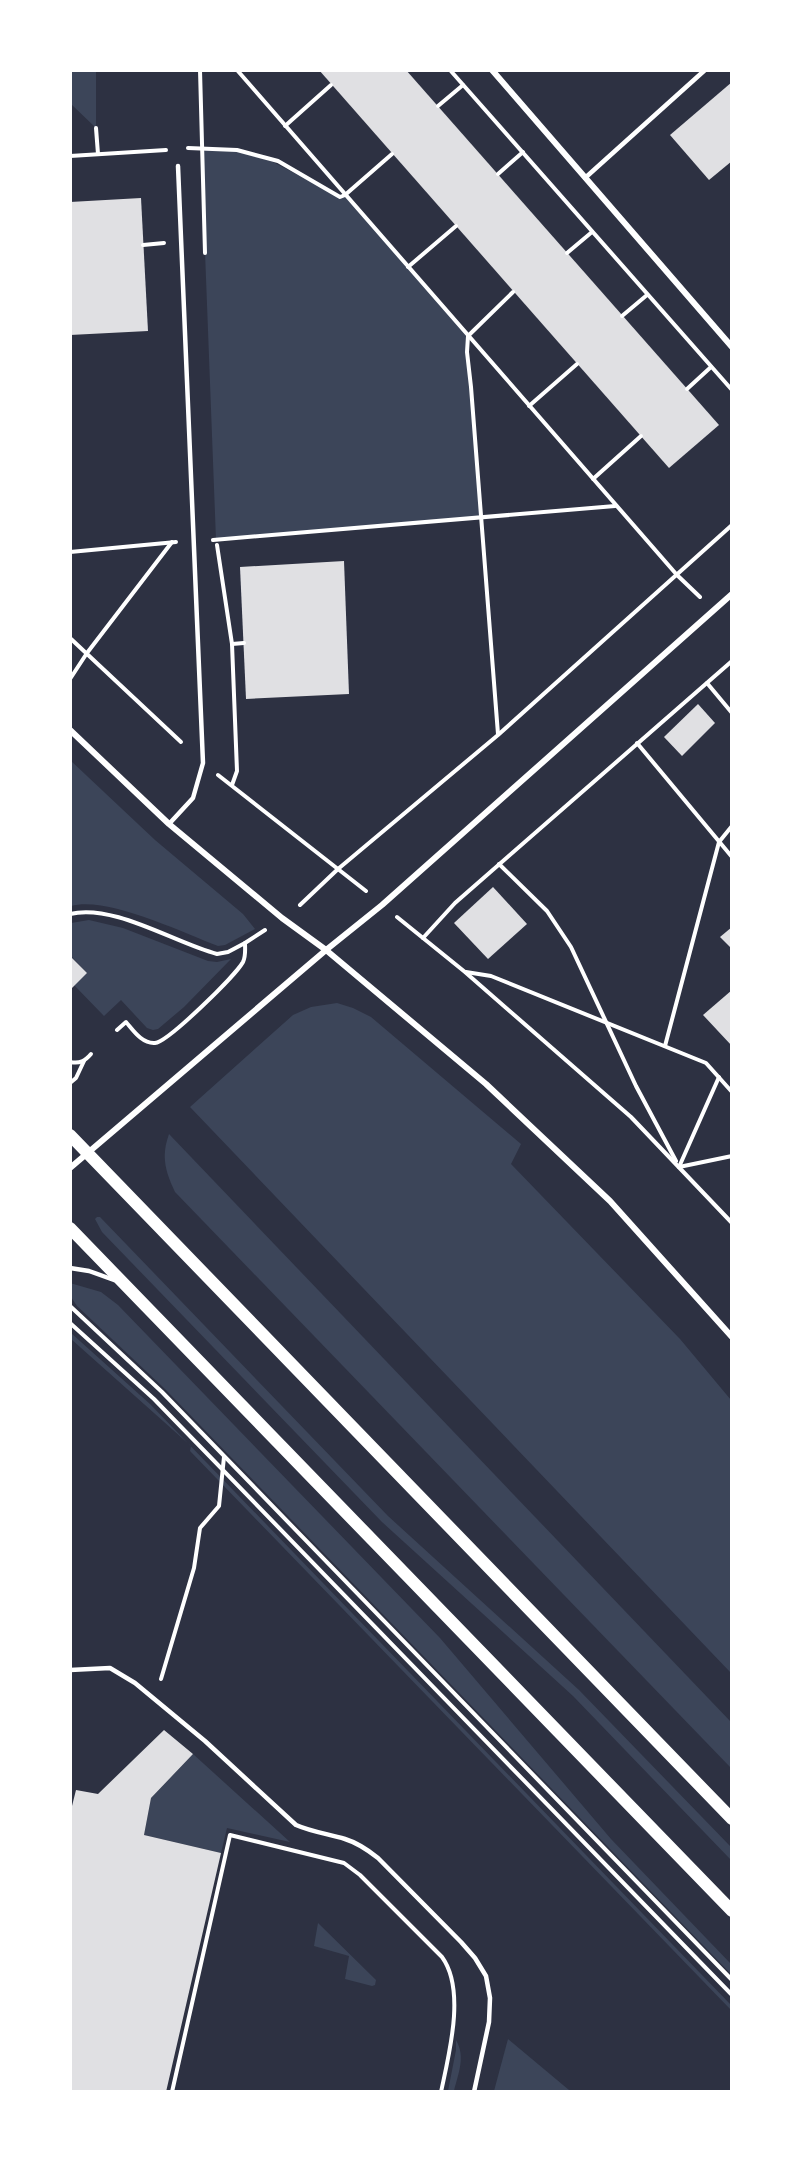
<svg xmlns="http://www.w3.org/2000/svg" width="802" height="2162" font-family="'Zilla Slab',serif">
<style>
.green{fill:#3c4559}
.building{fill:#e0e0e3}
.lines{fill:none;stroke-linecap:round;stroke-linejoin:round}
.path{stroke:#fff;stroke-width:4}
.service{stroke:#fff;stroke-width:4.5}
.minor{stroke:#fff;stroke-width:6}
.secondary{stroke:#fff;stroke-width:12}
</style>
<rect width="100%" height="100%" fill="#2d3142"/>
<!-- green -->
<g class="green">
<path d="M70,71H96V128L71,104Z"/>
<path d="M201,147L237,150L273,162L340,197L345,195L468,336L467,352L481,518L216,540Z"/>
<path d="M70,760L155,840L243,914L255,929L225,945L218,946C181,932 107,896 71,906Z"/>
<path d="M89,920L123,928L208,961L217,962L231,959L184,1007L158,1029L153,1030L147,1028L121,1000L104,1016L74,985L87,973L71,956V923Z"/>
<path d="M337,1003L353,1008L371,1017L521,1144L511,1164L680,1339L731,1400V1673L190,1107L293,1015L311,1007Z"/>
<path d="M169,1134L731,1722V1768L175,1192C165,1171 161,1156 169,1134Z"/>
<path d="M97,1217H100L388,1516L579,1690L731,1847V1860L573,1696L382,1522L102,1232L95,1219Z"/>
<path d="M70,1283L101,1292L118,1305L440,1638L611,1839L731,1964V1974L165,1389L77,1306L71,1297Z"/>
<path d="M71,1333L150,1404L731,2005V2010L190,1451L191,1446L71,1339Z"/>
<path d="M193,1754L290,1842L227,1828L221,1853L144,1835L151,1798Z"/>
<path d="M318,1923L376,1980L375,1985L372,1986L345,1979L349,1956L314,1946Z"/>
<path d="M508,2039L569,2090L494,2091Z"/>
<path d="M456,2040C466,2057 458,2074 454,2091H448L456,2050Z"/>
</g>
<!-- building -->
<g class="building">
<path d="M319,70H406L719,425L669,468Z"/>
<path d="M732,82V161L709,180L670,135Z"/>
<path d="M141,198L148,331L70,335V202Z"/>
<path d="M344,561L349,694L246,699L240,567Z"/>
<path d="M698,704L715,723L682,756L664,737Z"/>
<path d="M493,887L527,924L488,959L454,923Z"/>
<path d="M732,927V949L720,937Z"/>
<path d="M70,956L87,973L72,988L70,986Z"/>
<path d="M732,990V1046L703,1015Z"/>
<path d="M164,1730L193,1754L151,1798L144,1835L221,1853L166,2092H70V1814L76,1790L98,1794Z"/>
</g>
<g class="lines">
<!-- path -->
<g class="path">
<path d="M200,70L205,253"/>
<path d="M237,70L677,575L700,597"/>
<path d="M450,70L732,390"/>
<path d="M438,106L463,85"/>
<path d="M285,126L331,85"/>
<path d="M96,128L98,154"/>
<path d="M188,148L237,150L278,161L340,197L345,195L392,154"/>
<path d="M70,156L166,150"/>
<path d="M498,174L523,152"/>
<path d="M143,245L164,243"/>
<path d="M567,253L592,232"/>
<path d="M408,267L456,226"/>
<path d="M622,316L647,295"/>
<path d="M687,389L711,367"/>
<path d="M529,406L577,364"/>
<path d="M593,479L641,436"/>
<path d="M213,540L615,506"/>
<path d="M217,545L232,644L237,771L232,785"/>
<path d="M70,552L176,542"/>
<path d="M70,638L181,742"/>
<path d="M232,644L244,643"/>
<path d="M70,679L87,653L172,542"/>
<path d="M707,683L732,713"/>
<path d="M498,734L471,387L467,352L468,336L513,292"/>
<path d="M637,743L732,857"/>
<path d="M218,775L366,891"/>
<path d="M499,864L547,911L571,947L636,1086L676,1161"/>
<path d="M300,905L338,869L498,735L732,525"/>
<path d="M70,914C113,903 175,943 217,954L228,952L245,943"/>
<path d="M397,917L465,972L631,1117L732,1223"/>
<path d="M423,938L455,903L732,661"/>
<path d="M466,972L491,976L706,1063L732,1092"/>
<path d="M117,1030L126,1022C133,1030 142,1044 155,1043C168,1042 236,975 243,962C246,956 245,950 245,943L265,930"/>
<path d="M665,1046L719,842L732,826"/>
<path d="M70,1062C80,1064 85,1061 91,1054"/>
<path d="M70,1083L76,1078L84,1061"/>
<path d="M679,1167L719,1077"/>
<path d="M679,1167L732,1156"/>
<path d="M70,1306L162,1392L732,1980"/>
<path d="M70,1323L154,1399L732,1995"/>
<path d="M161,1679L194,1568L200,1528L219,1506L224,1457"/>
<path d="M172,2092L230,1835L344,1863L360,1875L442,1957C466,1990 449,2054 441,2092"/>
</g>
<!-- service -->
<g class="service">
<path d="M585,178L705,70"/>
<path d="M169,824L193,798L203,763C195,564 187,365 178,166"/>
<path d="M70,1268L89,1271L114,1280"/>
<path d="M70,1670L110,1668L135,1683L205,1741L296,1825C312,1832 329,1834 345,1839C358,1843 368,1850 378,1858L461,1942L475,1958L486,1976L490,1998L489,2022L474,2092"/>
</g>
<!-- minor -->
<g class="minor">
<path d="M492,70L732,347"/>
<path d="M70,730L169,824L282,918L326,950L486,1084L610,1201L732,1337"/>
<path d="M70,1168L326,950L382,905L732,594"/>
</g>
<!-- secondary -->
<g class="secondary">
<path d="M70,1135L732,1819"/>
<path d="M70,1228L732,1911"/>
</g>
</g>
<!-- border -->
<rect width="802" height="2162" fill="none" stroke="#ffffff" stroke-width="144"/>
</svg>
